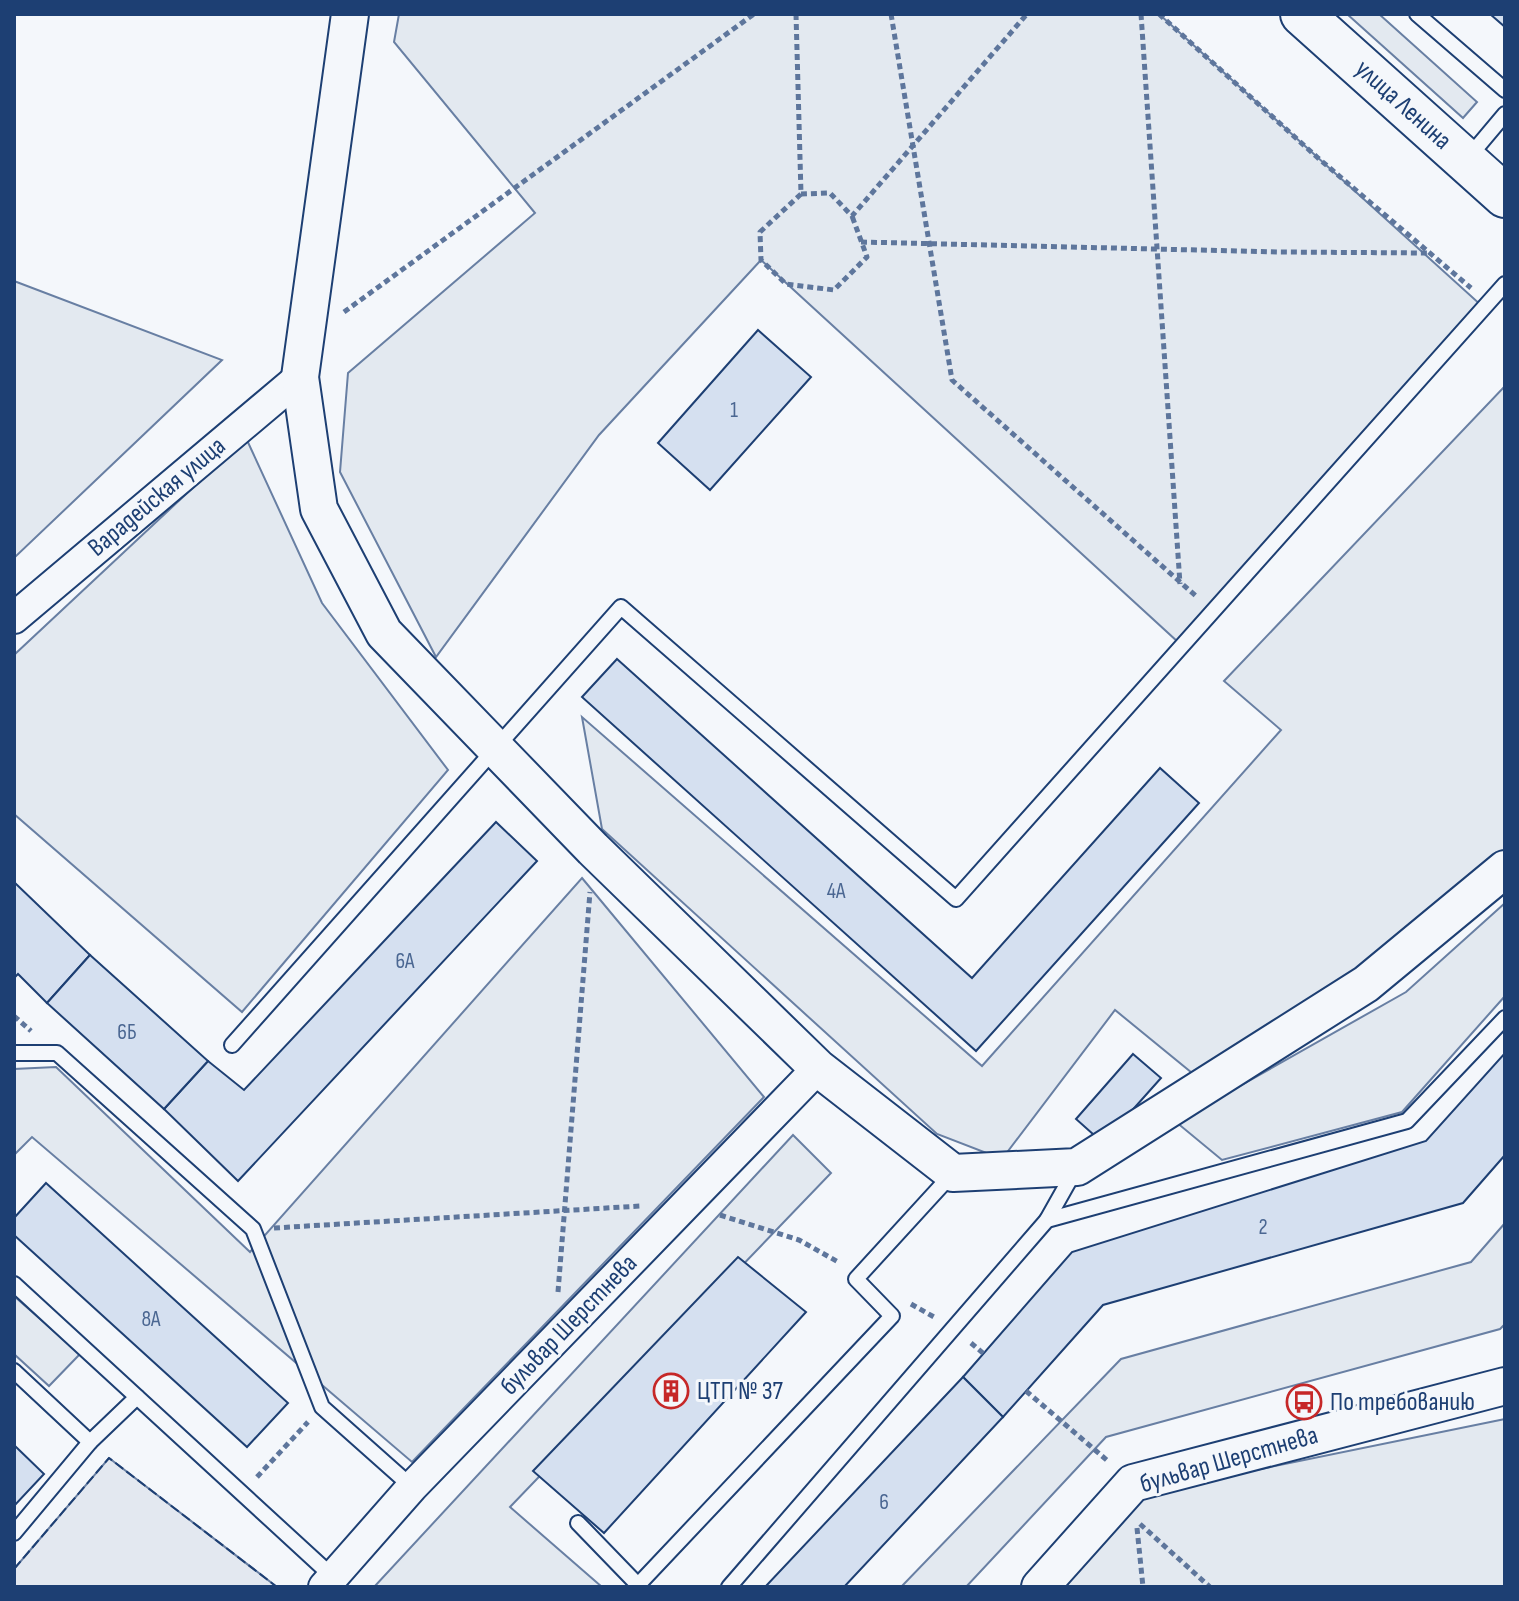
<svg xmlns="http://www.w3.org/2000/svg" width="1519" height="1601" font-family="'Sofia Sans Condensed',sans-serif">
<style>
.green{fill:#e3e9f0;stroke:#687fa3;stroke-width:2}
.parking{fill:#e3e8f0;stroke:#687fa3;stroke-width:2}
.building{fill:#d5e0f0;stroke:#1d3f73;stroke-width:2}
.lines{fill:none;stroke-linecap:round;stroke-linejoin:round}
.service-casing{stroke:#1d3f73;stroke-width:18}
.minor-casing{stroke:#1d3f73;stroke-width:34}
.tertiary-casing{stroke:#1d3f73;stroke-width:40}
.secondary-casing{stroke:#1d3f73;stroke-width:46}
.path{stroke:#5e769c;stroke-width:5;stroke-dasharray:6 4;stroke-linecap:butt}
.service{stroke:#f4f7fb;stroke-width:14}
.minor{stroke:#f4f7fb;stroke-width:30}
.tertiary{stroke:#f4f7fb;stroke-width:36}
.secondary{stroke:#f4f7fb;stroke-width:42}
.fence{stroke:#1d3f73;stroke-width:2;stroke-dasharray:10 4;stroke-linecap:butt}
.labels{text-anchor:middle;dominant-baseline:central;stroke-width:6;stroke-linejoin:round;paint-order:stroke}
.number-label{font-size:22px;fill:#4b6792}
.street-label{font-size:26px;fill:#1d3f73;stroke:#f4f7fb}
.poi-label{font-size:26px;fill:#1d3f73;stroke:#f4f7fb;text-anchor:start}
</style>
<rect width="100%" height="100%" fill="#f4f7fb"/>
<!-- green -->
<g class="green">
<path d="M399,14H1159L1482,306L1178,642L761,260L599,435L436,657L340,472L348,373L535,213L394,42Z"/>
<path d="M1347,14H1379L1477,102L1463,118Z"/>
<path d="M14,281L222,360L14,558Z"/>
<path d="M1505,386V852L1364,971L1197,1077L1115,1010L1002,1159L937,1134L602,829L582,717L982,1066L1281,730L1224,681Z"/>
<path d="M246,438L322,603L448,770L242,1012L14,814V655Z"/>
<path d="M582,878L764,1097L412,1462L32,1137L14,1155V1069L56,1067L250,1252Z"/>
<path d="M1505,903V996L1402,1112L1222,1160L1176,1122L1406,992Z"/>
<path d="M793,1135L831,1173L510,1507L602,1587H374Z"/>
<path d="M1505,1223V1324L1500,1329L1106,1437L966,1587H901L1121,1359L1471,1262Z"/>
<path d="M14,1296L80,1354L49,1386L14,1354Z"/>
<path d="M1505,1419V1587H1059L1143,1493Z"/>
</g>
<!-- parking -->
<path class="parking" d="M109,1458L277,1587H14V1569Z"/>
<!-- building -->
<g class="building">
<path d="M1490,14H1505V27Z"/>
<path d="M758,330L811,377L710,490L658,443Z"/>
<path d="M617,659L972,978L1160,768L1199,803L976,1051L582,697Z"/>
<path d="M496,822L537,861L238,1181L164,1109L208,1061L244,1090Z"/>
<path d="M14,882L90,955L47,1003L18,974L14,978Z"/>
<path d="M90,955L208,1061L164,1109L47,1003Z"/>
<path d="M1505,1053V1155L1463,1203L1103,1305L1003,1417L963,1377L1072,1252L1426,1141Z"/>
<path d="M1133,1054L1161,1078L1103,1143L1076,1119Z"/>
<path d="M46,1183L288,1403L247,1447L14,1235V1218Z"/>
<path d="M738,1257L806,1312L604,1533L533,1471Z"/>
<path d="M963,1377L1003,1417L844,1587H765Z"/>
<path d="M14,1445L44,1474L14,1506Z"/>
</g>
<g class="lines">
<!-- service casing -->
<g class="service-casing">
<g id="service">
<path d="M1417,14L1505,90"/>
<path d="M1468,158L1505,114"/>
<path d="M232,1045L621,607L956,899L1505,284"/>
<path d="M14,1053H57L253,1229L322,1407L412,1487"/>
<path d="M1047,1220L1074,1172"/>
<path d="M14,1284L333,1577"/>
<path d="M14,1371L90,1442"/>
<path d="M578,1523L638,1585L892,1316L856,1279L953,1173"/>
<path d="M14,1533L90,1442L137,1397"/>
<path d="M729,1587L1047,1220L1407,1121L1505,1018"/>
</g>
</g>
<!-- minor casing -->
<g class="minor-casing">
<g id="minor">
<path d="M14,618L300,377"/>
<path d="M324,1587L412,1487L818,1068"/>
</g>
</g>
<!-- tertiary casing -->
<g class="tertiary-casing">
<g id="tertiary">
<path d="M350,14L300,377L319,509L384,633L593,849L818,1068L953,1173L1077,1167L1366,984L1505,869"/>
<path d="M1040,1587L1133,1483L1505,1386"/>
</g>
</g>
<!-- secondary casing -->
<g class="secondary-casing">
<path id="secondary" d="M1302,14L1505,196"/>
</g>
<!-- path -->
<g class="path">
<path d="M796,14L801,194L830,193L852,216L1027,14"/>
<path d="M891,14L952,380L1197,597"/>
<path d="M1141,14L1180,584"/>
<path d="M1159,14L1318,158L1471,288"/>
<path d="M801,194L760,232L761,260L786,284L834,290L867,257L852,216"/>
<path d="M861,242L1280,252L1429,253"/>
<path d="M344,312L754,14"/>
<path d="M14,1016L31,1031"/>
<path d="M720,1215L799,1240L840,1263"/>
<path d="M274,1228L640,1206"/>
<path d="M558,1292L590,892"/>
<path d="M911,1304L934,1317"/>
<path d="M971,1343L984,1354"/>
<path d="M1026,1391L1109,1462"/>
<path d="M257,1477L308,1422"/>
<path d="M1140,1524L1210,1587"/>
<path d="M1137,1528L1143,1587"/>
</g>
<!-- service -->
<use href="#service" class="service"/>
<!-- minor -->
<use href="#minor" class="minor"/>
<!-- tertiary -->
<use href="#tertiary" class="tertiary"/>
<!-- secondary -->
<use href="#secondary" class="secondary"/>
<!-- fence -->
<path class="fence" d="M14,1569L109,1458L277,1587"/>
</g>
<!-- icons -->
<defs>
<g id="building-ring" transform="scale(1.8)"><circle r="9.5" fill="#f4f7fb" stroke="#c62828" stroke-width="1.5"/><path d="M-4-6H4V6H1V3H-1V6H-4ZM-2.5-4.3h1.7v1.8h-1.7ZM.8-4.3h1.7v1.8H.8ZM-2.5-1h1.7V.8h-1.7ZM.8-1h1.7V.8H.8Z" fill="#c62828"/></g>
<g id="bus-ring" transform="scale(1.8)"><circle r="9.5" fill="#f4f7fb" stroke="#c62828" stroke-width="1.5"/><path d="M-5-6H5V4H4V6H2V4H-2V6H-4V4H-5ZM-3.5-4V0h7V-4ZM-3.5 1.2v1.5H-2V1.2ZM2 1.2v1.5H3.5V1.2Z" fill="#c62828"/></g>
</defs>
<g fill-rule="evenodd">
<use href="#building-ring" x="671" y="1391"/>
<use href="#bus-ring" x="1304" y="1402"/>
</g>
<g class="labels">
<!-- number labels -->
<g class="number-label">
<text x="734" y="410">1</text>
<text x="836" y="891">4А</text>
<text x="405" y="961">6А</text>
<text x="127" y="1032">6Б</text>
<text x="1263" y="1227">2</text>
<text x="151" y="1319">8А</text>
<text x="884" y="1502">6</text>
</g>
<!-- street labels -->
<g class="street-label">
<text transform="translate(1403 105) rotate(42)">улица Ленина</text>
<text transform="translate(157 497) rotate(-40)">Варадейская улица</text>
<text transform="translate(569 1325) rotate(-46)">бульвар Шерстнева</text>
<text transform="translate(1229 1460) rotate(-16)">бульвар Шерстнева</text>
</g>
<!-- poi labels -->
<g class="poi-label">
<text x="697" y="1391">ЦТП № 37</text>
<text x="1330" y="1402">По требованию</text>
</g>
</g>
<!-- border -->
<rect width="1519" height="1601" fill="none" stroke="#1d3f73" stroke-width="32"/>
</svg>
